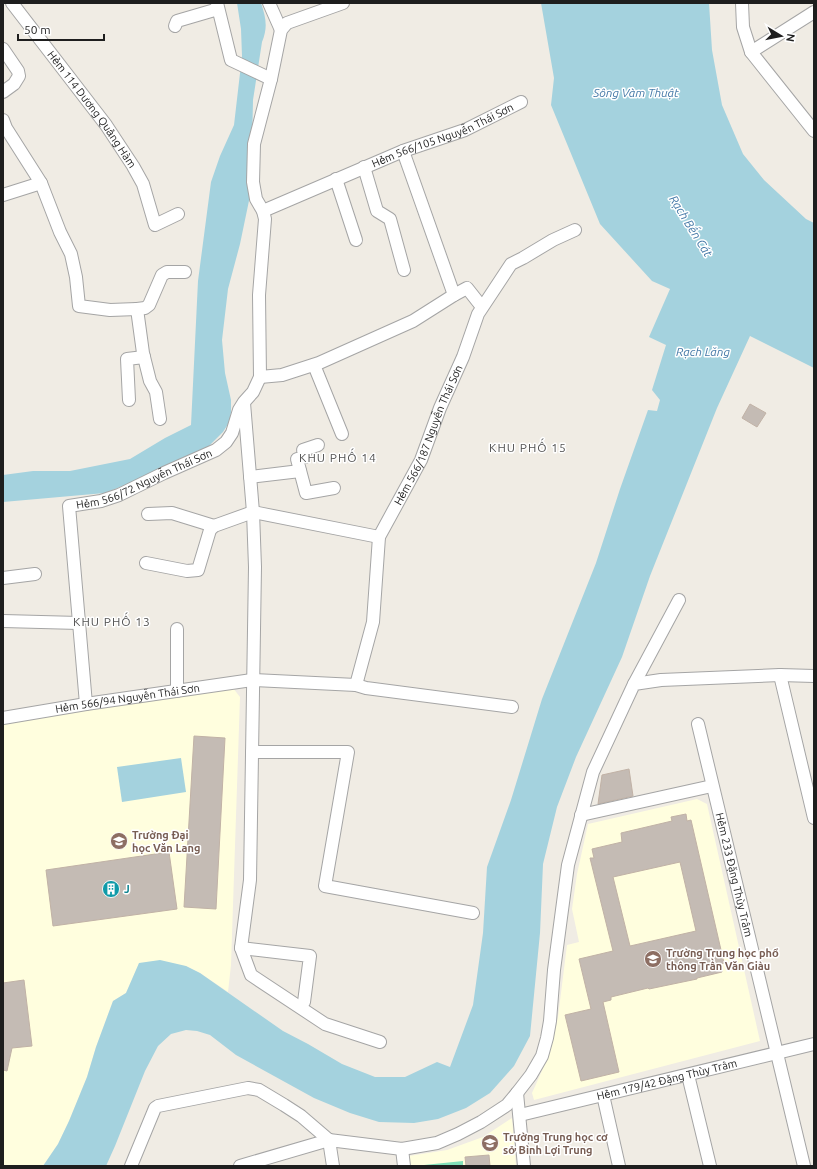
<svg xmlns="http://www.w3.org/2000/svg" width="817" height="1169" font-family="Ubuntu,sans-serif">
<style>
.education{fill:#fffede}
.pitch{fill:#81e0b9}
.water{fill:#a4d2de}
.building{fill:#c4bbb4;stroke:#c1b2a6;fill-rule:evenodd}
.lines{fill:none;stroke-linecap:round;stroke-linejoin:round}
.minor-casing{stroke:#a5a5a5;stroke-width:14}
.minor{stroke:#fff;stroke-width:12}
.labels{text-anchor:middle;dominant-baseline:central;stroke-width:3;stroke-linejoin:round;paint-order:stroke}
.street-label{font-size:11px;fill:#1e1e1e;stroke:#fff}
.education-label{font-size:11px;font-weight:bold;fill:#785e54;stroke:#fff;text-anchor:start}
.culture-label{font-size:11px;font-weight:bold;fill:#0d838f;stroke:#fff;text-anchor:start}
.water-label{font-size:12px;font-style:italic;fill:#467aa8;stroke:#fff}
.neighbourhood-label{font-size:12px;letter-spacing:1px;fill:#515151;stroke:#fff}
</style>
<rect width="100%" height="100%" fill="#f0ece4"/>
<!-- education -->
<g class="education">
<path d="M233,688L240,697L231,965L228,992L200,973L186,966L139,964L126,993L113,1001L96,1047L87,1077L69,1121L58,1144L43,1166H3V722Z"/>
<path d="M697,799L707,804L760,1041L534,1100L532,1093L549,1055L558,1017L567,945L579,942L572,909L577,874L588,824Z"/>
<path d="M512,1118L516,1166H410L409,1156L447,1150L483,1137Z"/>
</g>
<!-- pitch -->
<path class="pitch" d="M463,1161V1166H424V1165Z"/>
<!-- water -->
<g class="water">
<path d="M237,3H261C266,18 268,27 262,42L253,100L251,191L240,244L228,289L222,340L225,373L231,400V412L230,421L223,432L206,449L172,466L105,493L3,502V475L33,471H70L130,459L165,438L191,425L198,281L211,182L220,156L234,125L242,56L241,29Z"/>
<path d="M541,3H709L712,50L722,105L743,154L764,180L806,219L814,223V368L750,336L717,408L650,576L622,657L576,757L557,807L543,864L540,933L530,1036L514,1066L490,1093L466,1108L438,1119L414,1123L379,1122L350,1113L314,1098L236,1055L210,1035L197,1031L186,1030L171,1034L158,1046L145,1071L115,1146L106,1166H43L58,1144L69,1121L87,1077L96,1047L113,1001L126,993L139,963L160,960L186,966L200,973L283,1031L308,1044L342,1064L375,1077H405L437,1062L450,1067L473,1005L483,933L487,867L511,800L542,699L596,563L620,489L648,410L657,411L660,400L652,390L666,345L649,337L670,289L652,281L600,224L551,105L554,78Z"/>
<path d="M181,758L186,792L122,802L117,767Z"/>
</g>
<!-- building -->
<g class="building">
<path d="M750,404L766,413L757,427L742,418Z"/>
<path d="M194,736L225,738L216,909L184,907Z"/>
<path d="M629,769L633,796L598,804L602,775Z"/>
<path d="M686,814L687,821L691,820L724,963L720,964L722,972L697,978V979L649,989L648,988L611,997V1000L603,1002L619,1072L581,1081L565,1015L591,1009L579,959L613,951L590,858H594L592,849L622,842L621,833L672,821L671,817ZM680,862L696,931L630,946L613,877Z"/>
<path d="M169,852L177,909L53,926L46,870Z"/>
<path d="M24,980L32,1046L12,1048L7,1071L3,1070V983Z"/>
<path d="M489,1155L490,1166H466L465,1157Z"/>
</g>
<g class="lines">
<!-- minor casing -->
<g class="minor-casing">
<g id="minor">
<path id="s1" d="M12,3L106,125L133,166L143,184L155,225L178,214"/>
<path d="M217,3L231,60L271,79"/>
<path d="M269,3L281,30"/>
<path d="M742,3L743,27L751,52L814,131"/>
<path d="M175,26L177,21L218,9"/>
<path d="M3,49L18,71L19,76L14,84L3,92"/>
<path d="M751,52L814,12"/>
<path d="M3,120L6,128L41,183L60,232L71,254L76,277L79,306L110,310L137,309L143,353L150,381L156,392L160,419"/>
<path d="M403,151L454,295"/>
<path d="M364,167L377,211L390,219L404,270"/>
<path d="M336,179L356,240"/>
<path d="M3,195L41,183"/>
<path id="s2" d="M263,211L403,151L465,130L521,102"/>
<path d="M137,309L145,308L149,305L162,275L167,272H185"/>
<path d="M314,365L342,434"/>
<path d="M260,377L282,375L319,363L413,321L454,295L467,288L482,307"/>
<path d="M129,400L127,359L144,357"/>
<path d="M244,403L253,512L255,567L250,880L241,948L251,975L325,1024L380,1042"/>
<path d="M318,445L303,450L305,457L297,459L306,493L334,488"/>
<path d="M250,477L300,471"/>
<path d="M148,514L172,513L214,526"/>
<path d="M146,563L187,571L198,570L210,530L214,526L253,512L379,537"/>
<path d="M3,578L35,574"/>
<path d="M3,621L79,623"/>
<path d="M177,629V691"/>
<path d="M780,675L814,818"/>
<path d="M634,684L679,600"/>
<path id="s3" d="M356,685L373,622L379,537L421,460L440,408L463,357L478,314L511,264L523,258L553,240L575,230"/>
<path id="s4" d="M86,704L69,506L101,501L119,495L164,473L216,450L226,442L232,433L239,410L244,402L253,392L260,377L259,295L265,219L263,211L256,199L253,182L254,144L271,79L281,30L287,23L343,3"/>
<path id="s5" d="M3,718L86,704L252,680L356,685L366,688L512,707"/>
<path id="s6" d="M698,724L804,1166"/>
<path d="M252,752H348L325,886L473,913"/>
<path d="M581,815L712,786"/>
<path d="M241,948L310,956L304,1002"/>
<path d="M688,1075L710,1166"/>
<path d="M517,1093L524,1166"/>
<path d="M603,1095L619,1166"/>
<path id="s7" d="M520,1115L814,1044"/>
<path d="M329,1140L333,1166"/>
<path d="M402,1149L404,1166"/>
<path d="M131,1166L155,1108L158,1106L248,1088L259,1090L284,1105L301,1116L329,1140"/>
<path d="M240,1166L329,1140L402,1149L437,1143L458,1134L481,1122L507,1105L517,1093L531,1075L542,1056L547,1038L550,1021L554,970L568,865L593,772L634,684L661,680L780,675L814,676"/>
</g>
</g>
<!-- minor -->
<use href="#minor" class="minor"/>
</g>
<!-- icons -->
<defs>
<g id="university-disc" transform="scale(0.9)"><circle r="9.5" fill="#8d6e63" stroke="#fff"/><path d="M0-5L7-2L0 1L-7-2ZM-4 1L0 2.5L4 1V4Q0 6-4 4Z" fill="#fff"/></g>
<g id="building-disc" transform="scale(0.9)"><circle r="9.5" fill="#0f9aa8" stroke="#fff"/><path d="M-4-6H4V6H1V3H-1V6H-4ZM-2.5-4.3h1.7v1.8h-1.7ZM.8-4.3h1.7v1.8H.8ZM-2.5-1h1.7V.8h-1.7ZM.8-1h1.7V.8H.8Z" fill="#fff"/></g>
<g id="school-disc" transform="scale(0.9)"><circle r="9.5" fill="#8d6e63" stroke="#fff"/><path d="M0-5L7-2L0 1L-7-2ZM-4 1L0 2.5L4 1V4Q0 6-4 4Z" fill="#fff"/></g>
</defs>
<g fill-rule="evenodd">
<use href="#university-disc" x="119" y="841"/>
<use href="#building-disc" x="111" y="889"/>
<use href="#school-disc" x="653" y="959"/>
<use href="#school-disc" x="490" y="1143"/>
</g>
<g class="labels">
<!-- street labels -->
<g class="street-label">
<text stroke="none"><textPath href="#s1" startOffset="133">Hẻm 114 Dương Quảng Hàm</textPath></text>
<text stroke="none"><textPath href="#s2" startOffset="195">Hẻm 566/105 Nguyễn Thái Sơn</textPath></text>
<text stroke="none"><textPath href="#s3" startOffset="264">Hẻm 566/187 Nguyễn Thái Sơn</textPath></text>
<text stroke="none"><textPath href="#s4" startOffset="279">Hẻm 566/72 Nguyễn Thái Sơn</textPath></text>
<text stroke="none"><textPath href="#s5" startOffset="126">Hẻm 566/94 Nguyễn Thái Sơn</textPath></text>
<text stroke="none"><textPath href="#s6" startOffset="155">Hẻm 233 Đặng Thùy Trâm</textPath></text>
<text stroke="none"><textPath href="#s7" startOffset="151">Hẻm 179/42 Đặng Thùy Trâm</textPath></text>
</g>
<!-- education labels -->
<g class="education-label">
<text x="132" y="835">Trường Đại<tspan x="132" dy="13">học Văn Lang</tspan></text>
<text x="666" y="953">Trường Trung học phổ<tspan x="666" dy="13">thông Trần Văn Giàu</tspan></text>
<text x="503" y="1137">Trường Trung học cơ<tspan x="503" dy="13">sở Bình Lợi Trung</tspan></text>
</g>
<!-- culture labels -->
<g class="culture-label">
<text x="124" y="889">J</text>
</g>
<!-- water labels -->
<g class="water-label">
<text x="636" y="92">Sông Vàm Thuật</text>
<text transform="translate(691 226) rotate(58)">Rạch Bến Cát</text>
<text x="703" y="351">Rạch Lăng</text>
</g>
<!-- neighbourhood labels -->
<g class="neighbourhood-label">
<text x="528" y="447">KHU PHỐ 15</text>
<text x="338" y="457">KHU PHỐ 14</text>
<text x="112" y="621">KHU PHỐ 13</text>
</g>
</g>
<!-- border -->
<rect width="817" height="1169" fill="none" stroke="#1e1e1e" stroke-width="8"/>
<!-- north arrow -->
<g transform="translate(781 36) rotate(100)" stroke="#ffffff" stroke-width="3" paint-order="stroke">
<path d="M0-3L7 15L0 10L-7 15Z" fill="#1e1e1e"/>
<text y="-6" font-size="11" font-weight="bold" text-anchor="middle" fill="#1e1e1e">N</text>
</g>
<!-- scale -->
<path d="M18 34v6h86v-6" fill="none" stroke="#1e1e1e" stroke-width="2"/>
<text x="24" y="34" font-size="12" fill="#1e1e1e" stroke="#ffffff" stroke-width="3" paint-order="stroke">50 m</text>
</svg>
